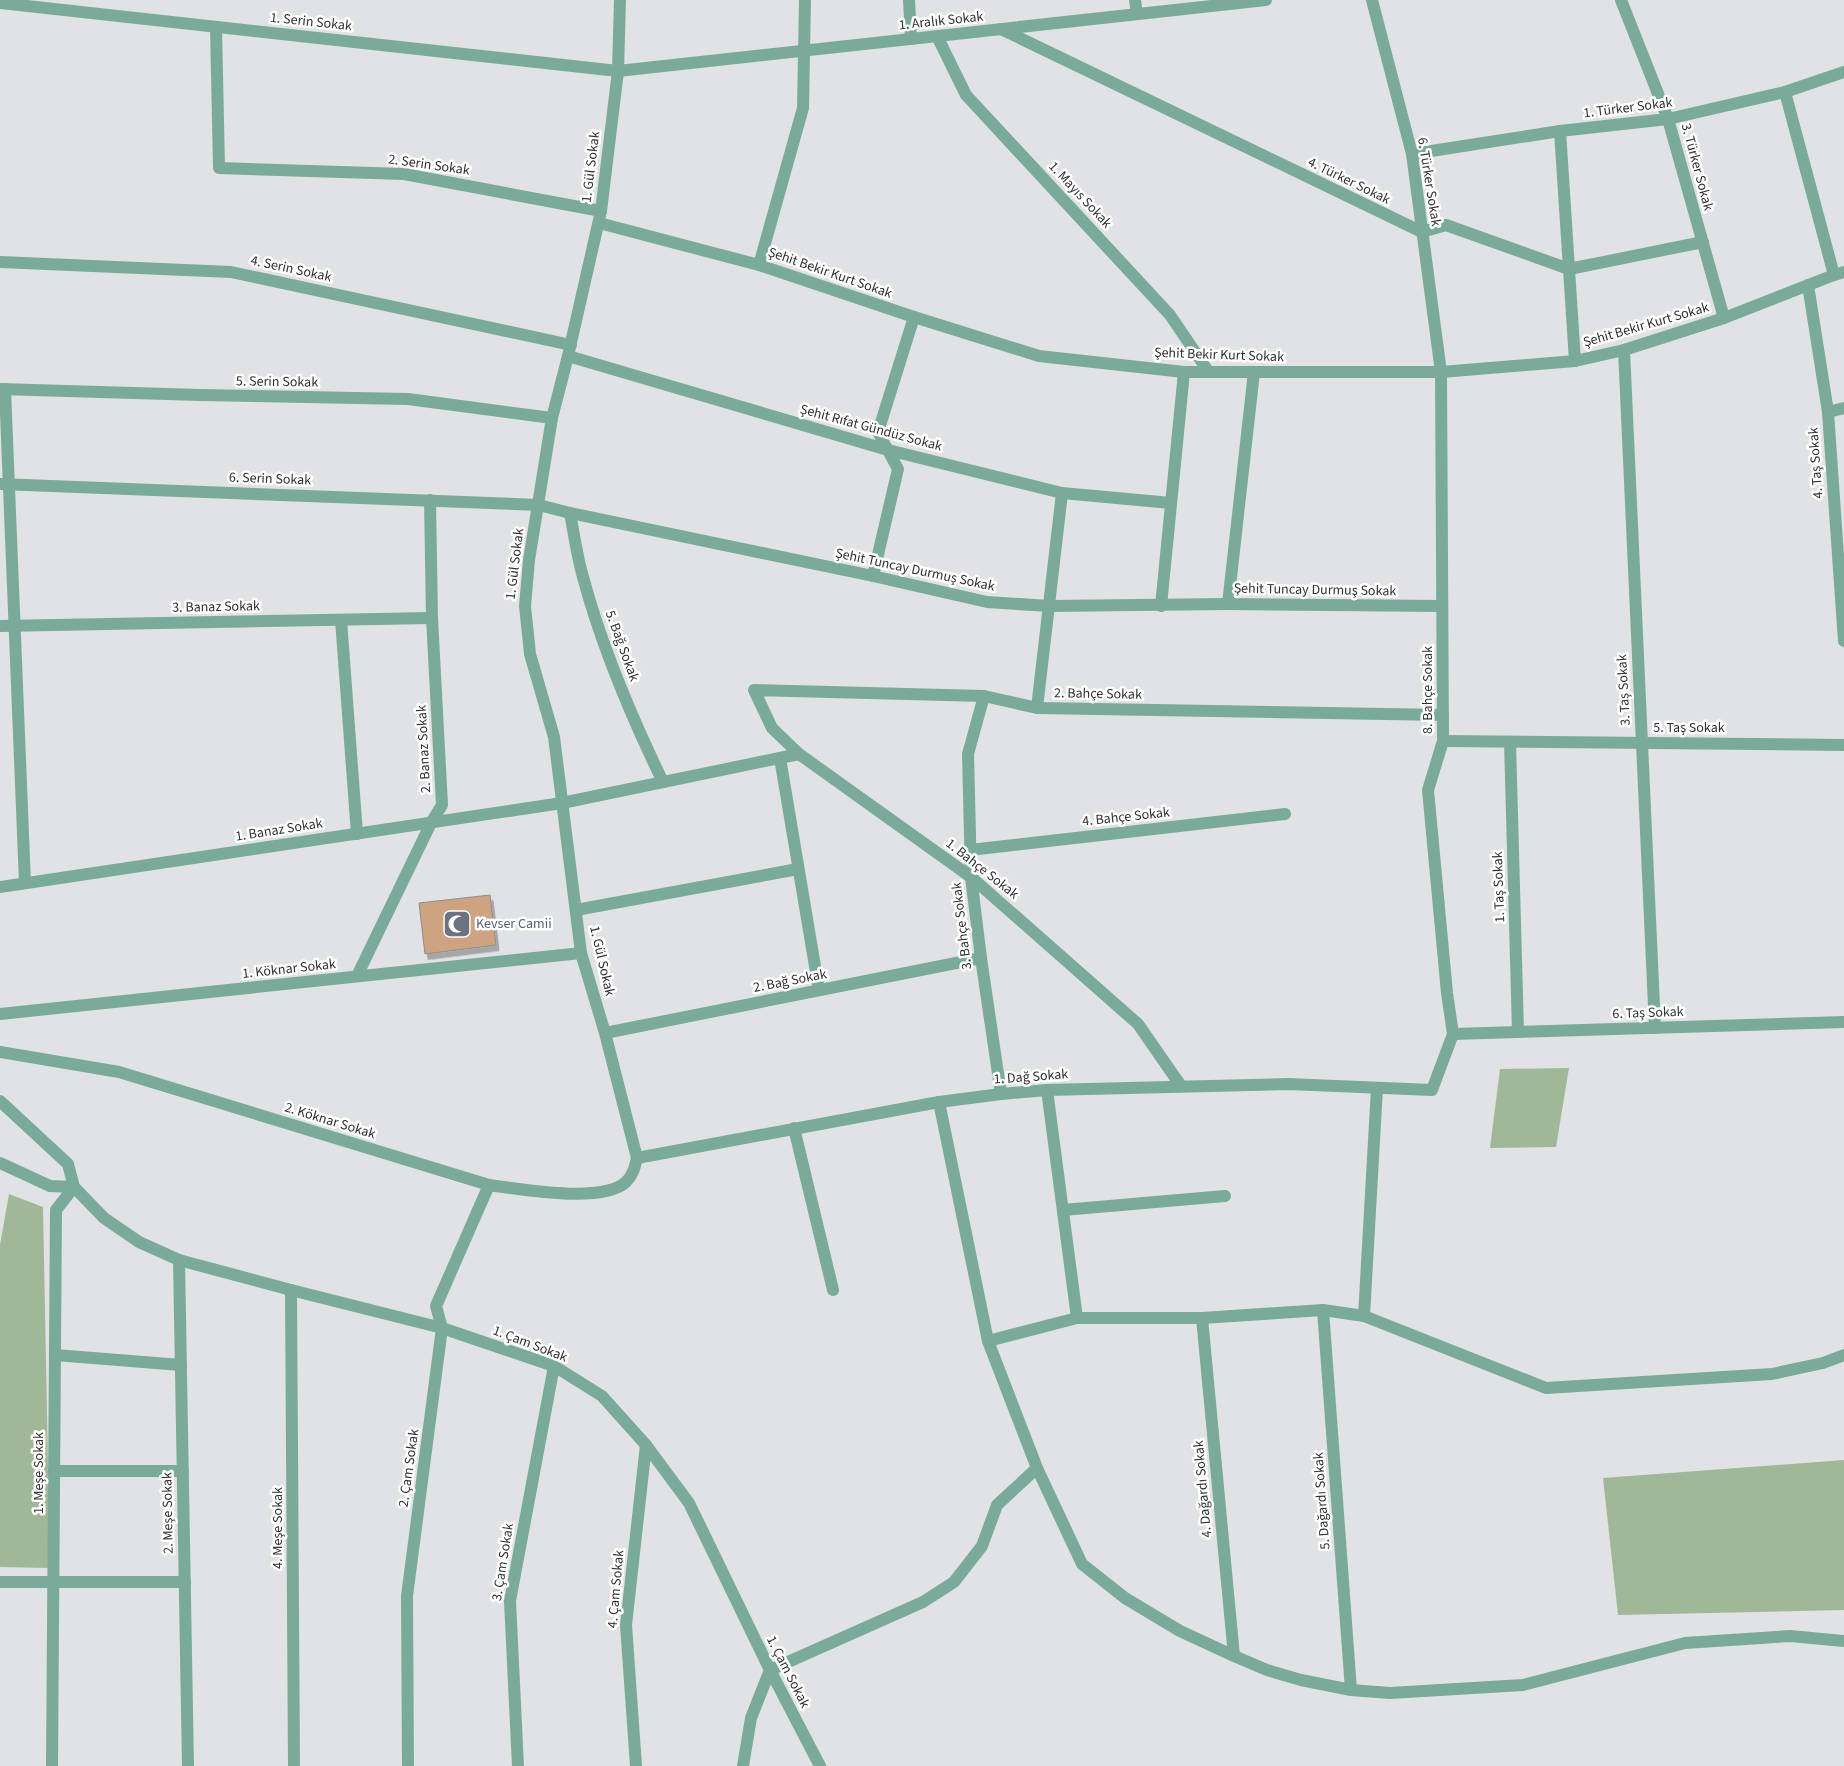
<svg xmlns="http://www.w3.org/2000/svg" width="1844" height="1766" font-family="'Source Sans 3',sans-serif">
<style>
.green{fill:#a1b898}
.building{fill:#cea381;stroke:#8e8c8a;filter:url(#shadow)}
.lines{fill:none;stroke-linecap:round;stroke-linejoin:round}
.minor{stroke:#7aab9a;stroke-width:12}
.labels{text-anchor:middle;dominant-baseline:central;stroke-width:5;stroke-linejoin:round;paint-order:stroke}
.street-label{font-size:14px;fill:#313132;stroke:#fff}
.worship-label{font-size:14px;fill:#5b616d;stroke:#fff;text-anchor:start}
</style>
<defs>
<filter id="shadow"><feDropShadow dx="3" dy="5.5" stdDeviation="0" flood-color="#0004"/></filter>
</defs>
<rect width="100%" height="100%" fill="#e1e2e5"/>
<!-- green -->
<g class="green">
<path d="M1569,1068L1556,1147L1490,1148L1500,1069Z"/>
<path d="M9,1194L43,1207L50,1568L0,1567V1245Z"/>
<path d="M1844,1460V1610L1618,1615L1603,1478Z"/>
</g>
<!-- building -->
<path class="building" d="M490,895L496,945L425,954L419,903Z"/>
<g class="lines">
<!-- minor -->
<g class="minor">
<path d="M620,0L618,71L601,211L568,356L552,418L529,560L525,606L530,654L554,737L581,953L605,1033L637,1158"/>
<path d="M909,0L911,39"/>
<path d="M1135,0L1137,14"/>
<path d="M1621,0L1668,119L1724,318"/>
<path d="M0,3L618,71L1266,0"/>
<path d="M216,27L219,168L404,174L601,211"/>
<path d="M1001,29L1422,232L1446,225L1569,269L1703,242"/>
<path d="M937,36L966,95L1170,315L1208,371"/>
<path d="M1785,92L1834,275"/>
<path d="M1560,131L1575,361"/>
<path d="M1412,154L1560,131L1668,119L1785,92L1844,72"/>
<path d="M599,223L759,265L914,317L1039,356L1184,372H1441L1575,361L1624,350L1724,318L1834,275L1844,272"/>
<path d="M0,262L231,272L571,345"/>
<path d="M759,265L803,108L805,0"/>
<path d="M1808,285L1828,412L1844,641"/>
<path d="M1624,350L1655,1028"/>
<path d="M568,356L888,450L1062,493L1171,503"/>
<path d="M0,389L200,395L408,399L552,418"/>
<path d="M5,389L25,883"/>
<path d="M1828,412L1844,408"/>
<path d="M0,484L539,505L570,513L873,576L987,602L1049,606L1228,604L1442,606"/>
<path d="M570,513C574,534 577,556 583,577C602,648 631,716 663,782"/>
<path d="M873,576L898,469L878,432L914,317"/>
<path d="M1228,604L1254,372"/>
<path d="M1161,606L1184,372"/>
<path d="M341,620L357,834"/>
<path d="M0,626L432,618"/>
<path d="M984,696L968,754L971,877L981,958L1001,1094"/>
<path d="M1037,708L1062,493"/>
<path d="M1443,741L1844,745"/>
<path d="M1510,742L1518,1032"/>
<path d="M780,758L819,990"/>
<path d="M970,850L1285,814"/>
<path d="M0,887L562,803L799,754"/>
<path d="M576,910L798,869"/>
<path d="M357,976L431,823L442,805L432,618L430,500"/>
<path d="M0,1014L581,953"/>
<path d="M605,1033L981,958"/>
<path d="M1453,1034L1844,1022"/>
<path d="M0,1052L119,1072L489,1185C520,1189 602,1204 626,1182C633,1175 635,1167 637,1158"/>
<path d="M1181,1086L1138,1024L971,877L799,754L772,728L754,690L984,696L1037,708L1443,715"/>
<path d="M1047,1090L1077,1318"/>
<path d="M0,1101L68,1164L74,1187L104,1218L139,1242L179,1260L291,1290L442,1328L554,1366L602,1396L646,1445L689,1503L770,1670L820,1766"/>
<path d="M939,1102L988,1341L1037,1468L1082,1564L1125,1598L1180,1631L1234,1656L1267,1670L1301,1680L1351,1690L1390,1693L1523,1685L1685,1643L1790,1636L1844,1641"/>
<path d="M794,1128L833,1290"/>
<path d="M637,1158L939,1102L1001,1094L1047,1090L1288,1084L1432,1090L1453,1034L1447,993L1428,790L1443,741L1441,372L1412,154L1372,0"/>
<path d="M0,1163L50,1186L74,1187"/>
<path d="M1063,1210L1225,1196"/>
<path d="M179,1260L188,1766"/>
<path d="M291,1290L294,1766"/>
<path d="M1323,1310L1351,1690"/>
<path d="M1364,1316L1377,1088"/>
<path d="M1202,1318L1234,1656"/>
<path d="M988,1341L1077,1318H1202L1323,1310L1364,1316L1546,1388L1772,1374L1823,1363L1844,1355"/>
<path d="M55,1355L181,1365"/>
<path d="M54,1471H183"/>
<path d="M0,1582H185"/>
<path d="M52,1766L56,1210L74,1187"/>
<path d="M408,1766L407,1596L442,1328L436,1306L489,1185"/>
<path d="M518,1766L510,1601L554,1366"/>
<path d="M636,1766L626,1625L646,1445"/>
<path d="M743,1766L751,1718L770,1670L923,1602L954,1582L982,1546L997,1505L1037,1468"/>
</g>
</g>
<!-- icons -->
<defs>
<g id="mosque-square" transform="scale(1.4375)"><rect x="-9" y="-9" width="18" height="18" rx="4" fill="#6b7280" stroke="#fff"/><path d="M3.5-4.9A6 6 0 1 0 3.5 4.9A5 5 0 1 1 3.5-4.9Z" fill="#fff"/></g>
</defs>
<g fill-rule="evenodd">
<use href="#mosque-square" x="457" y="924"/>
</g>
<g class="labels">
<!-- street labels -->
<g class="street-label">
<text transform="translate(941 21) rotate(-6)">1. Aralık Sokak</text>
<text transform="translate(311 22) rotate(6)">1. Serin Sokak</text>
<text transform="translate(1628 108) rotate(-7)">1. Türker Sokak</text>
<text transform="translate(429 165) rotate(8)">2. Serin Sokak</text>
<text transform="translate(591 167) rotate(-83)">1. Gül Sokak</text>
<text transform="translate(1697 167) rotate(75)">3. Türker Sokak</text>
<text transform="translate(1349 181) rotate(26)">4. Türker Sokak</text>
<text transform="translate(1429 182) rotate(81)">6. Türker Sokak</text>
<text transform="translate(1080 195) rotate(47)">1. Mayıs Sokak</text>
<text transform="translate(291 269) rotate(12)">4. Serin Sokak</text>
<text transform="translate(830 273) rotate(19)">Şehit Bekir Kurt Sokak</text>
<text transform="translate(1646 325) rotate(-16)">Şehit Bekir Kurt Sokak</text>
<text transform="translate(1219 355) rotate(2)">Şehit Bekir Kurt Sokak</text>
<text transform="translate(277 382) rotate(1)">5. Serin Sokak</text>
<text transform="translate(871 428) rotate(15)">Şehit Rıfat Gündüz Sokak</text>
<text transform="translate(1816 463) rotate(-94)">4. Taş Sokak</text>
<text transform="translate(270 479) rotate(2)">6. Serin Sokak</text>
<text transform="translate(515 564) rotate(-83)">1. Gül Sokak</text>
<text transform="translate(915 570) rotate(12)">Şehit Tuncay Durmuş Sokak</text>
<text transform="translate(1315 590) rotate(1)">Şehit Tuncay Durmuş Sokak</text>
<text transform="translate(216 607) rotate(-1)">3. Banaz Sokak</text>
<text transform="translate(622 646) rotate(70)">5. Bağ Sokak</text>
<text transform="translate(1428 690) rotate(-90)">8. Bahçe Sokak</text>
<text transform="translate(1624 690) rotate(-93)">3. Taş Sokak</text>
<text transform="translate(1098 694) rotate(1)">2. Bahçe Sokak</text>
<text x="1689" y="728">5. Taş Sokak</text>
<text transform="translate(424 749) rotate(-93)">2. Banaz Sokak</text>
<text transform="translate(1126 817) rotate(-6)">4. Bahçe Sokak</text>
<text transform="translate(279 830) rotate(-9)">1. Banaz Sokak</text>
<text transform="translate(982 869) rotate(38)">1. Bahçe Sokak</text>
<text transform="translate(1499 887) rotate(-92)">1. Taş Sokak</text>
<text transform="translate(962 926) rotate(-97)">3. Bahçe Sokak</text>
<text transform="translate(602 961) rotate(77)">1. Gül Sokak</text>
<text transform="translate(289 969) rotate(-6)">1. Köknar Sokak</text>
<text transform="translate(790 981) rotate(-11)">2. Bağ Sokak</text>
<text transform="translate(1648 1013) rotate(-2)">6. Taş Sokak</text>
<text transform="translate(1031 1077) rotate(-4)">1. Dağ Sokak</text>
<text transform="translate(330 1121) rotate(17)">2. Köknar Sokak</text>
<text transform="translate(530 1344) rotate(21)">1. Çam Sokak</text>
<text transform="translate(409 1468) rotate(-82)">2. Çam Sokak</text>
<text transform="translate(39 1473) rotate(-90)">1. Meşe Sokak</text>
<text transform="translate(1203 1489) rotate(-95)">4. Dağardı Sokak</text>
<text transform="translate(1322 1501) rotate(-94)">5. Dağardı Sokak</text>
<text transform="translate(168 1513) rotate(-91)">2. Meşe Sokak</text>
<text transform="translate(278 1528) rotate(-90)">4. Meşe Sokak</text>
<text transform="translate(503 1562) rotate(-81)">3. Çam Sokak</text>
<text transform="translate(616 1589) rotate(-85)">4. Çam Sokak</text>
<text transform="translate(788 1672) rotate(63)">1. Çam Sokak</text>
</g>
<!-- worship labels -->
<g class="worship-label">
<text x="476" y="924">Kevser Camii</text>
</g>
</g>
</svg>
